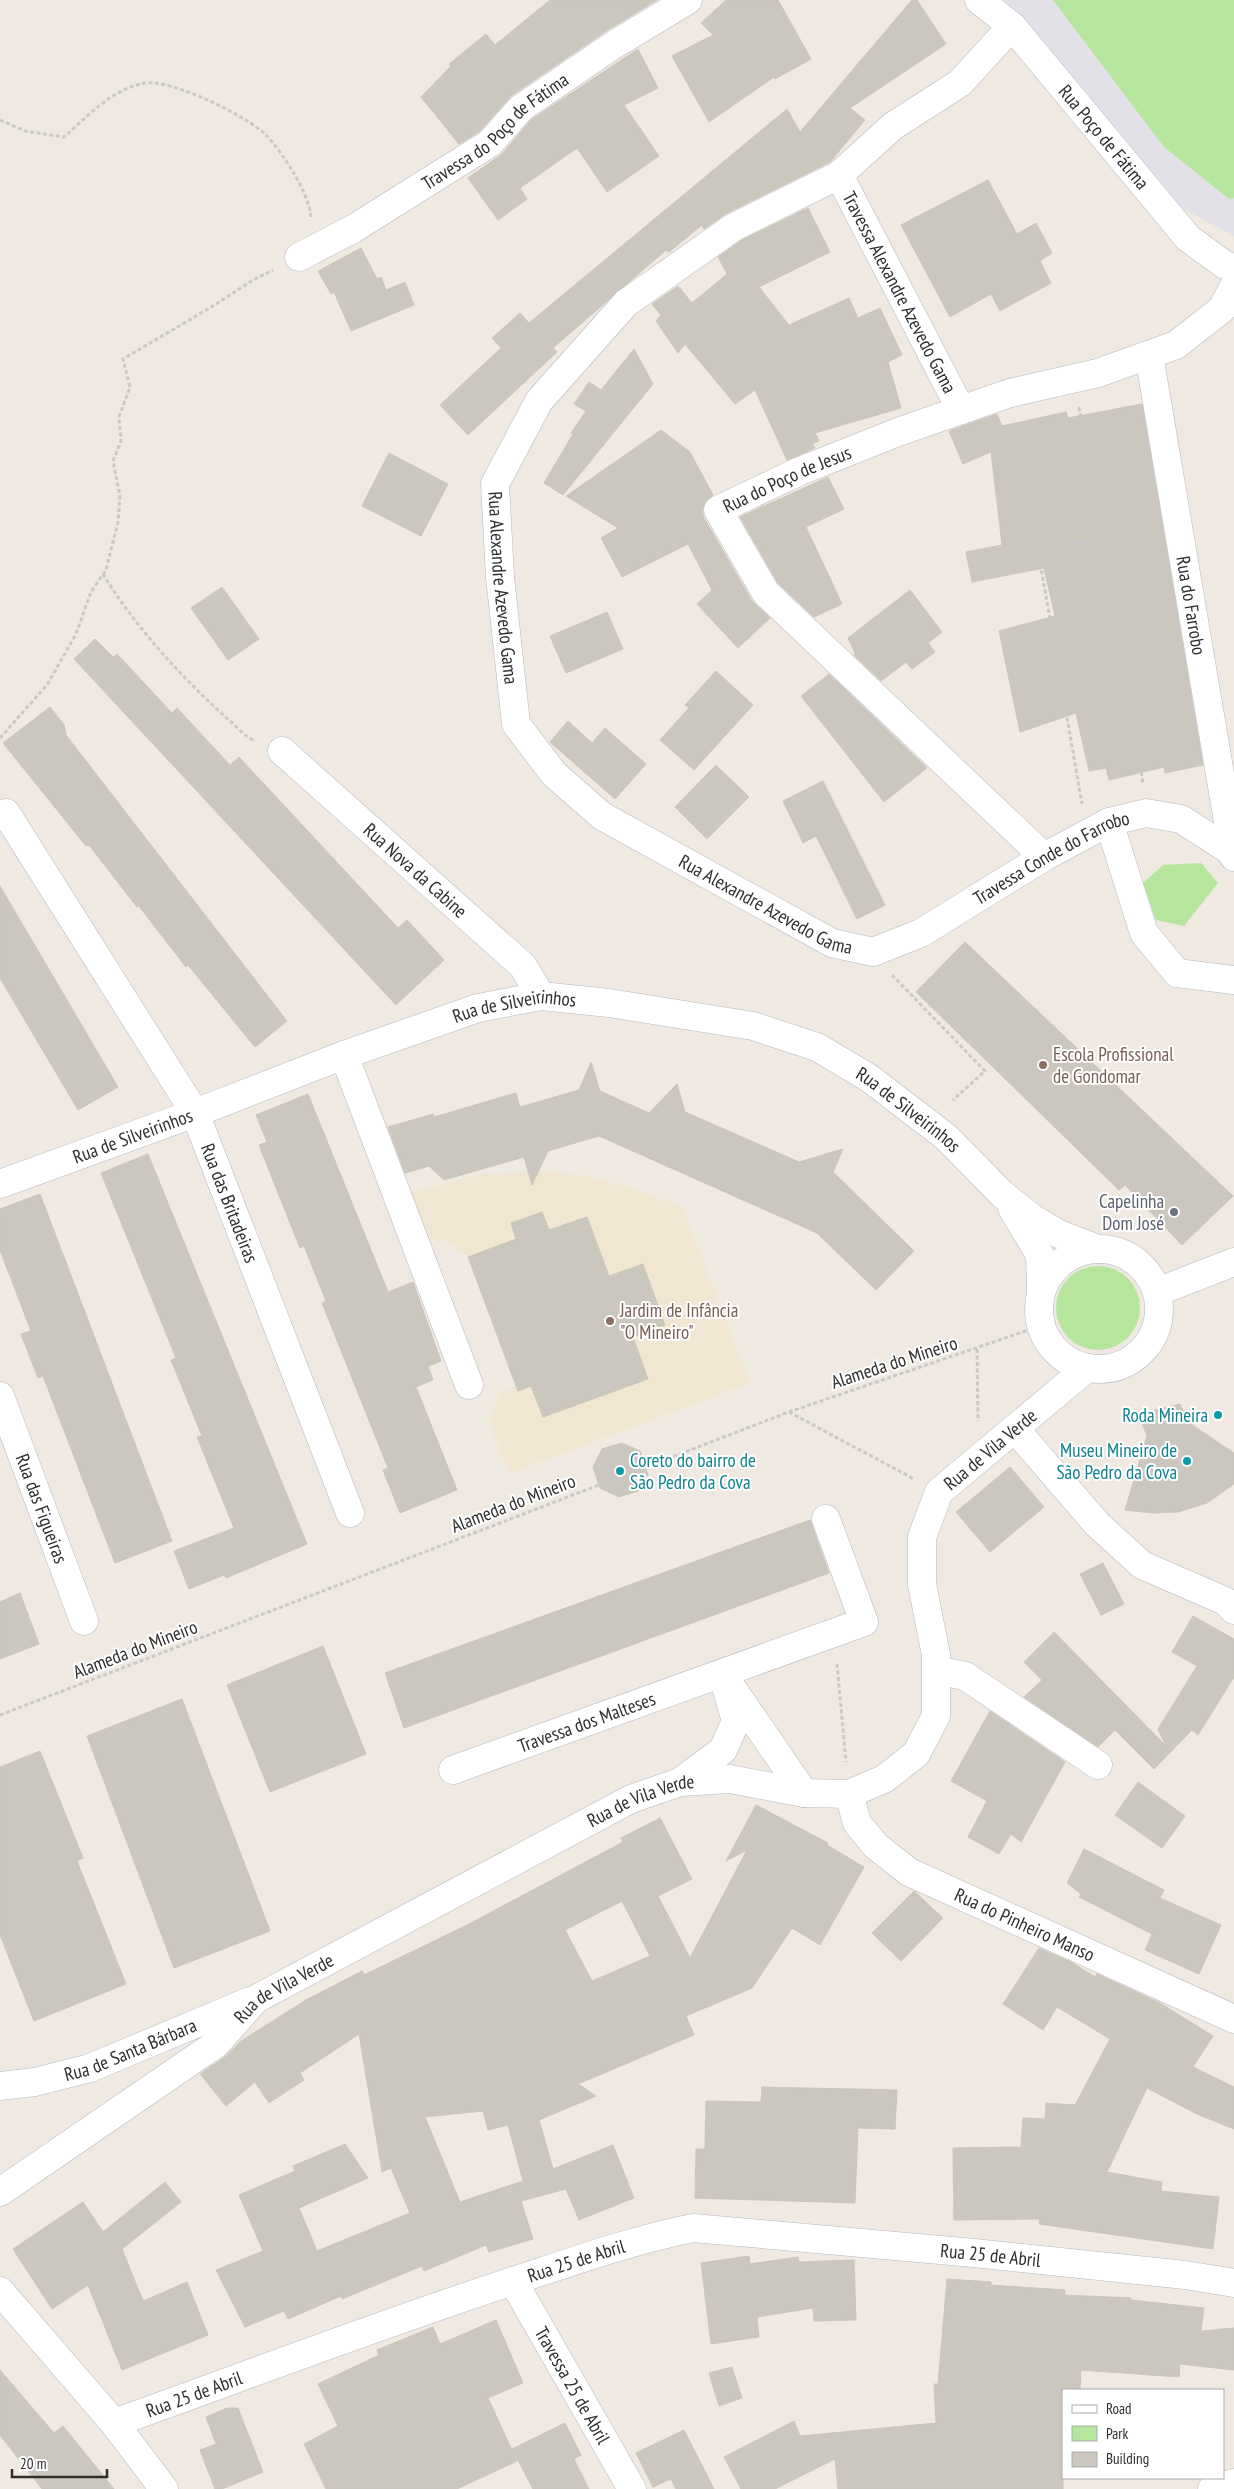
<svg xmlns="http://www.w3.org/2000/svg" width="1234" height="2489" font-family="'PT Sans Narrow',sans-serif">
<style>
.industrial{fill:#e3e1e8}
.education{fill:#f0e6d1}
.green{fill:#b6e59e}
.building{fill:#cbc7bf;stroke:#cbc5ba;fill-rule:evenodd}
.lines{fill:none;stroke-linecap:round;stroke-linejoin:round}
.minor-casing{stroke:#b4b7c1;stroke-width:29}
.path{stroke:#c9c9c9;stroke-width:3;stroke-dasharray:4 2.5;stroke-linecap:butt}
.minor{stroke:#fff;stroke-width:28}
.education-dot{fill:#8d6e63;stroke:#fff;stroke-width:2}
.worship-dot{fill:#6b7280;stroke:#fff;stroke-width:2}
.culture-dot{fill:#0f9aa8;stroke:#fff;stroke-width:2}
.labels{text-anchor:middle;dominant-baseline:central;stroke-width:4;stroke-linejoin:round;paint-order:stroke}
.street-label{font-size:19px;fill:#2e2e2e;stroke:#fff}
.education-label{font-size:19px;fill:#785e54;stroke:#fff;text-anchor:start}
.worship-label{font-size:19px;fill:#5b616d;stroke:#fff;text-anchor:end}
.culture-label{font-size:19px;fill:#0d838f;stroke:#fff;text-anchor:end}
</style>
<rect width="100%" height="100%" fill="#efe9e1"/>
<!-- industrial -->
<path class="industrial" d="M1003,0H1234V236L1182,208L1020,13Z"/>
<!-- education -->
<path class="education" d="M547,1171L581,1175L617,1184L682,1206L750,1383L509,1474L489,1421L498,1394L518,1386L471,1258L447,1242L420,1236L406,1194L475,1175Z"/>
<!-- green -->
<g class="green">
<path d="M1053,0H1234V198L1229,199L1164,147Z"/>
<path d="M1201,863L1218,883L1184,926L1156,920L1143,883L1163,865Z"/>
<circle cx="1098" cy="1308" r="42"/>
</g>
<!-- building -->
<g class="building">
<path d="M550,0H657L606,31L512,95L480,131L459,144L421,97L451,66L449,64L486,34L495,45Z"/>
<path d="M726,0H778L811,59L775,79L774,77L709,122L672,56L713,35L701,23Z"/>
<path d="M912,0H917L946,44L850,108L865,120L830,162L727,213L704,229L702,225L669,252L666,250L553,348L557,352L468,435L440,405L501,348L492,338L520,313L529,323L787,109L800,132Z"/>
<path d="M638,49L658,88L624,105L659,156L607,192L577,148L520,188L527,199L498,220L468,178L502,154L531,120Z"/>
<path d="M988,180L1017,234L1036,223L1052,253L1040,261L1051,283L1000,311L991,294L950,317L901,225Z"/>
<path d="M808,208L830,252L759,287L789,325L849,298L858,318L880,308L902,355L888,362L901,408L815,433L819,441L812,444L815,448L787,460L755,390L735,404L685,344L678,353L656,321L661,315L652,304L678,286L692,303L727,274L718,257L742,240Z"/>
<path d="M361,248L377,279L381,277L386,290L405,282L414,305L351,331L334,292L331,294L318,271Z"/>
<path d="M634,349L653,384L563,495L544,483L573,434L571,433L586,411L574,404L589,382L601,390Z"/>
<path d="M1142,404L1203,765L1165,773L1164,767L1109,780L1106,768L1089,771L1076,713L1020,732L999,631L1055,616L1044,568L972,582L966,552L1002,545L991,452L963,464L949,431L997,414L1002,426L1066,412L1068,418Z"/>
<path d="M661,430L690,452L713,495L705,502L702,510L704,518L752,601L770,618L738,648L697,604L712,590L688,544L622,577L601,538L618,528L566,496Z"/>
<path d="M389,453L448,484L421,536L362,506Z"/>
<path d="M828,477L844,509L806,527L842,604L814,617L778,583L740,517Z"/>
<path d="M222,587L259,639L228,660L191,608Z"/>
<path d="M910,590L942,632L928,643L935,652L912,669L906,662L881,681L854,655L855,653L848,638Z"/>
<path d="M607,612L623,649L566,673L550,636Z"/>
<path d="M95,639L113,657L117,654L172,713L177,708L230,765L239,757L398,928L407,920L444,960L396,1005L74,659Z"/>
<path d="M716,671L753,705L694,770L660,740L689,708L685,705Z"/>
<path d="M829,674L927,768L884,802L801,696Z"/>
<path d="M50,707L64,725L66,735L287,1021L255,1047L188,965L186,967L138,905L137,907L89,845L86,846L3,743Z"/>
<path d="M568,721L592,743L605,728L646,764L615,799L550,742Z"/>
<path d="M716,765L749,797L707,839L675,807Z"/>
<path d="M823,781L885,905L857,919L816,836L803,843L783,801Z"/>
<path d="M0,886L118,1087L78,1110L0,978Z"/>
<path d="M965,942L1233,1196L1182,1245L1125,1185L1119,1190L916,992Z"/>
<path d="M591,1062L600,1091L649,1113L677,1084L685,1112L799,1162L843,1149L833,1172L914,1251L876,1290L817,1233L599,1136L548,1151L532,1185L524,1157L444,1180L429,1166L405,1173L388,1127L433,1114L434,1117L516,1093L520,1107L579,1090Z"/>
<path d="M308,1094L388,1292L413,1282L441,1361L428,1366L433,1380L416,1387L457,1490L400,1513L383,1470L388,1468L322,1303L326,1301L304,1246L300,1248L259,1145L267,1142L256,1115Z"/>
<path d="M148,1154L307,1544L226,1578L224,1575L189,1589L174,1551L234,1528L197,1437L202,1436L171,1360L176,1358L101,1173Z"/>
<path d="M40,1194L172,1541L115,1563L43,1376L38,1378L21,1334L31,1331L0,1250V1209Z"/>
<path d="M542,1212L549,1230L587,1217L609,1276L643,1264L665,1325L633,1337L648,1379L543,1417L531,1386L518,1391L468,1257L516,1239L511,1223Z"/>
<path d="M1180,1404L1188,1422L1234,1453V1484L1207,1503L1178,1512L1152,1513L1125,1510L1147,1436L1140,1418L1155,1410Z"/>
<path d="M622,1443L640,1451L648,1475L638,1491L619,1497L600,1488L593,1467L602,1449Z"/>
<path d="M1010,1467L1044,1507L990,1552L956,1512Z"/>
<path d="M810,1520L829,1573L404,1728L385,1673Z"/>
<path d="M1103,1563L1124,1604L1101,1615L1080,1574Z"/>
<path d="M20,1593L39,1644L0,1659V1602Z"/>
<path d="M1193,1616L1234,1639V1677L1198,1735L1192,1730L1154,1769L1115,1730L1098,1747L1024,1697L1042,1680L1024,1662L1054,1632L1166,1746L1158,1729L1197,1666L1172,1652Z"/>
<path d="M323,1646L366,1754L270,1792L227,1685Z"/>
<path d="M182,1699L270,1931L174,1968L87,1736Z"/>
<path d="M990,1711L1065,1762L1021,1842L1011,1834L999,1854L968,1837L987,1801L951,1781Z"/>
<path d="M40,1751L83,1858L77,1861L126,1984L34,2021L0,1935V1767Z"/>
<path d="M1138,1782L1185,1816L1162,1848L1115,1815Z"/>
<path d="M756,1805L828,1843L827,1845L864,1867L820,1945L792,1928L752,1988L686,2016L694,2035L578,2084L596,2096L539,2120L553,2169L613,2145L634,2198L579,2220L566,2189L521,2201L533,2239L489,2252L486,2245L424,2271L422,2266L342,2299L341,2296L288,2319L284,2311L245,2327L216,2270L263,2251L239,2195L295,2171L293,2166L345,2144L368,2178L299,2208L317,2251L410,2213L391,2168L382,2172L359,2034L300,2073L304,2080L269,2103L255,2082L226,2106L200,2074L225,2057L241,2041L306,2000L362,1971L364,1975L469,1924L623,1842L621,1838L660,1818L692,1879L658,1896L690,1958L747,1850L726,1861ZM622,1901L650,1956L592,1981L565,1930ZM483,2111L488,2130L508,2125L523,2181L460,2202L425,2117Z"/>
<path d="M1084,1849L1164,1890L1160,1898L1221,1925L1199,1974L1145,1950L1152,1934L1079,1897L1081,1894L1067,1883Z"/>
<path d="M914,1891L943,1918L901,1961L872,1933Z"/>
<path d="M1039,1948L1073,1963L1095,1977L1097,1974L1160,2003L1213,2036L1193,2067L1234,2087V2129L1197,2114L1147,2088L1107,2172L1162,2182L1161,2191L1219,2197L1213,2249L1039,2224L1040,2219L954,2220L953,2148L1021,2147L1023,2118L1045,2119L1046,2103L1075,2105L1110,2039L1057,2007L1043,2030L1003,2004Z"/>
<path d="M762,2087L897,2090L895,2129L858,2128L855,2203L695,2198L696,2149H705L706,2101L761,2102Z"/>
<path d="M165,2182L181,2202L122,2249L143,2301L187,2282L208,2335L122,2370L88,2285L52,2309L13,2249L83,2202L103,2232Z"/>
<path d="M749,2256L750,2264L798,2257L799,2262L854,2260L856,2320L814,2321L813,2308L757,2317L759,2337L711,2344L701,2263Z"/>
<path d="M947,2279L991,2282V2285L1065,2290V2295L1131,2298V2300L1204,2308L1201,2331L1234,2328V2370L1180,2364L1179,2377L1081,2370L1080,2390H1063V2489H838L835,2459L775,2489H741L724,2457L794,2421L800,2436L936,2423L934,2384H938Z"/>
<path d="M496,2320L523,2383L488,2398L517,2461L457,2489H326L304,2444L338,2426L318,2384L379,2355L377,2350L433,2327L440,2344Z"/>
<path d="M732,2367L742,2398L719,2406L709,2373Z"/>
<path d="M0,2370L54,2433L63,2426L114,2489H42L0,2435Z"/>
<path d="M227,2408H238L263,2472L222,2489H215L200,2450L216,2444L206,2417Z"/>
<path d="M565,2423L581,2455L574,2459L589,2489H533L512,2449Z"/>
<path d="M684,2430L714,2489H676L671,2479L653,2487L636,2453Z"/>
</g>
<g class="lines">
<!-- minor casing -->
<g class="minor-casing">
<g id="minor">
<path id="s1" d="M979,0L1012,26L1188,238L1225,265L1234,268"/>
<path id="s2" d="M1012,26L960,83L893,126L839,175L734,227L626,303L539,401L495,484L500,577L516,724L554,774L602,816L832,943L873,952L921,933L1044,857L1109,822L1146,813L1181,819L1234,853"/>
<path id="s3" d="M839,175L961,410"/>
<path id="s4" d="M299,257L353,229L490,143L521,108L615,44L688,0"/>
<path id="s5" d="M1149,355L1234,857"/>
<path id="s6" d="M282,751L523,966L541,996"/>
<path id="s7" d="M6,813L195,1113L350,1513"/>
<path d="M1109,822L1144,933L1177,973L1234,980"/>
<path id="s8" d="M1044,857L766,593L718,510L800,471L898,432L1010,393L1098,373L1176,345L1222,309L1234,286"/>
<path d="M344,1055L469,1385"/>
<path id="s9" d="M0,1184L195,1113L344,1055L478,1008L541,996L609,1003L753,1026L817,1047L869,1078L946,1137L1002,1194L1032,1218L1059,1234L1098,1249"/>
<path d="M1012,1208L1040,1255L1041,1289"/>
<circle cx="1099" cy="1309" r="60"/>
<path d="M1157,1292L1234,1262"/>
<path id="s10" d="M0,1396L84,1621"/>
<path d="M1015,1429L1097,1524L1142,1565L1225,1601L1234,1610"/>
<path d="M936,1670L965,1676L1098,1765"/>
<path d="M723,1675L804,1793"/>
<path id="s11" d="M453,1770L864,1622L826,1519"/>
<path d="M680,1782L723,1750L736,1721L727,1690"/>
<path id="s12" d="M849,1794L857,1823L876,1846L909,1872L1234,2019"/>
<path id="s13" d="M0,2086L35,2082L90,2068L250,2001"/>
<path id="s14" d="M0,2192L216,2044L256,1999L631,1799L680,1782L730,1779L804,1793L849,1794L884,1779L916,1754L936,1716V1655L922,1584V1537L939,1492L1087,1368"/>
<path id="s15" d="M513,2281L632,2489"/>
<path d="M0,2291L114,2423L164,2489"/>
<path id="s16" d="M114,2423C248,2375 381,2324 516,2280C574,2261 633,2240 693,2228L974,2253L1185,2275L1234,2283"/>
<path d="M1212,2489L1234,2483"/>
</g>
</g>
<!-- path -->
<g class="path">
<path d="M0,120L25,131L64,137C88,116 112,89 145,83C172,79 247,116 266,135C283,153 309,193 311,217"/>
<path d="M1079,407L1123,637L1143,785"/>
<path d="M1016,423L1082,804"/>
<path d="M1039,550L1149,531"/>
<path d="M103,574C135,627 184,680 230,721C237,727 245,737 254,740"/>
<path d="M1060,669L1170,651"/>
<path d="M0,738L47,685L76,634L91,592L106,570L118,522L120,496L113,461L121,441L119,417L130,387L123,359L213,306L253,280L273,270"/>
<path d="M892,975L985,1071L953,1100"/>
<path d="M977,1349L978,1421"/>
<path d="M789,1412L914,1479"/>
<path d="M1179,1461L1182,1471"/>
<path d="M1183,1473L1187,1483"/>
<path d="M837,1664L846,1762"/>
<path d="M0,1715L789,1412L1040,1326"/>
</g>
<!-- minor -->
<use href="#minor" class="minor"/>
</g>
<!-- markers -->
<g class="education-dot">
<circle cx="1043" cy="1065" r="5"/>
<circle cx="610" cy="1321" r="5"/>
</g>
<circle class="worship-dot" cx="1174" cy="1212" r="5"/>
<g class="culture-dot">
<circle cx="1218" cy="1415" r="5"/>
<circle cx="1187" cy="1461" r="5"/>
<circle cx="620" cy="1471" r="5"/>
</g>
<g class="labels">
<!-- street labels -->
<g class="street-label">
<text stroke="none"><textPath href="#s4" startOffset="234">Travessa do Poço de Fátima</textPath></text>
<text stroke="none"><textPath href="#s1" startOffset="186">Rua Poço de Fátima</textPath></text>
<text stroke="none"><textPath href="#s3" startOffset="132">Travessa Alexandre Azevedo Gama</textPath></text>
<text stroke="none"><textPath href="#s8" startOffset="555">Rua do Poço de Jesus</textPath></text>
<text stroke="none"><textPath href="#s2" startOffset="808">Rua Alexandre Azevedo Gama</textPath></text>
<text stroke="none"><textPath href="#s5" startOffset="254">Rua do Farrobo</textPath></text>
<text stroke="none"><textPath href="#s2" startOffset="1579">Travessa Conde do Farrobo</textPath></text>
<text stroke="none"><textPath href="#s6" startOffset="179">Rua Nova da Cabine</textPath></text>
<text stroke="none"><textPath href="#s2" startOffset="1258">Rua Alexandre Azevedo Gama</textPath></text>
<text stroke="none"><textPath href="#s9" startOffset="546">Rua de Silveirinhos</textPath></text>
<text stroke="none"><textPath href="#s9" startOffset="966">Rua de Silveirinhos</textPath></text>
<text stroke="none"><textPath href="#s9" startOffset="141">Rua de Silveirinhos</textPath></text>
<text stroke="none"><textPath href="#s7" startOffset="451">Rua das Britadeiras</textPath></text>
<text transform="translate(894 1362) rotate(-18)">Alameda do Mineiro</text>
<text stroke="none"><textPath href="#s14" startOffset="1386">Rua de Vila Verde</textPath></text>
<text transform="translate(513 1503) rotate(-21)">Alameda do Mineiro</text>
<text stroke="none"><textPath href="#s10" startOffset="120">Rua das Figueiras</textPath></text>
<text transform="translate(135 1649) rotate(-21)">Alameda do Mineiro</text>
<text stroke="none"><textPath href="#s11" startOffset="142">Travessa dos Malteses</textPath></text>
<text stroke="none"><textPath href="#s14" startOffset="756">Rua de Vila Verde</textPath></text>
<text stroke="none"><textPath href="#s12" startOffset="229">Rua do Pinheiro Manso</textPath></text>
<text stroke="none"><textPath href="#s14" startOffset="351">Rua de Vila Verde</textPath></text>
<text stroke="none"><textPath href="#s13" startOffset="136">Rua de Santa Bárbara</textPath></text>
<text stroke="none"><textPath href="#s16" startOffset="910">Rua 25 de Abril</textPath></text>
<text stroke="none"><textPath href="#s16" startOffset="490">Rua 25 de Abril</textPath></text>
<text stroke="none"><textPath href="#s15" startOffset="120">Travessa 25 de Abril</textPath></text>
<text stroke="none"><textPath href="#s16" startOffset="85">Rua 25 de Abril</textPath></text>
</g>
<!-- education labels -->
<g class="education-label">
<text x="1053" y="1054">Escola Profissional<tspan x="1053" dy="22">de Gondomar</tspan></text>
<text x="620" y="1310">Jardim de Infância<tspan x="620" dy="22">"O Mineiro"</tspan></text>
</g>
<!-- worship labels -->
<g class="worship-label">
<text x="1164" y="1201">Capelinha<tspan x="1164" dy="22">Dom José</tspan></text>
</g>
<!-- culture labels -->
<g class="culture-label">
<text x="1208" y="1415">Roda Mineira</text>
<text x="1177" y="1450">Museu Mineiro de<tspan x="1177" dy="22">São Pedro da Cova</tspan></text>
<text x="630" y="1460" text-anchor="start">Coreto do bairro de<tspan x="630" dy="22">São Pedro da Cova</tspan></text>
</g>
</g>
<!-- legend -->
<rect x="1062" y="2389" width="162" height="90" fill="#ffffff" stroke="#ababab"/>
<rect x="1072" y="2405" width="25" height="8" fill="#ffffff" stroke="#ababab"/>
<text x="1106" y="2414" font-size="15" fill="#2e2e2e">Road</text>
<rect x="1072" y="2426" width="25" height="15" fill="#b6e59e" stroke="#ababab"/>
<text x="1106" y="2439" font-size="15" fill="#2e2e2e">Park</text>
<rect x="1072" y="2452" width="25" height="15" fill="#cbc7bf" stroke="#ababab"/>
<text x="1106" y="2464" font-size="15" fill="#2e2e2e">Building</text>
<!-- scale -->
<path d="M12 2469v8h95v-8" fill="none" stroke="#2e2e2e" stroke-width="2.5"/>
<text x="20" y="2469" font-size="15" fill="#2e2e2e" stroke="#ffffff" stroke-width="4" paint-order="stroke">20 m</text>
</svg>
